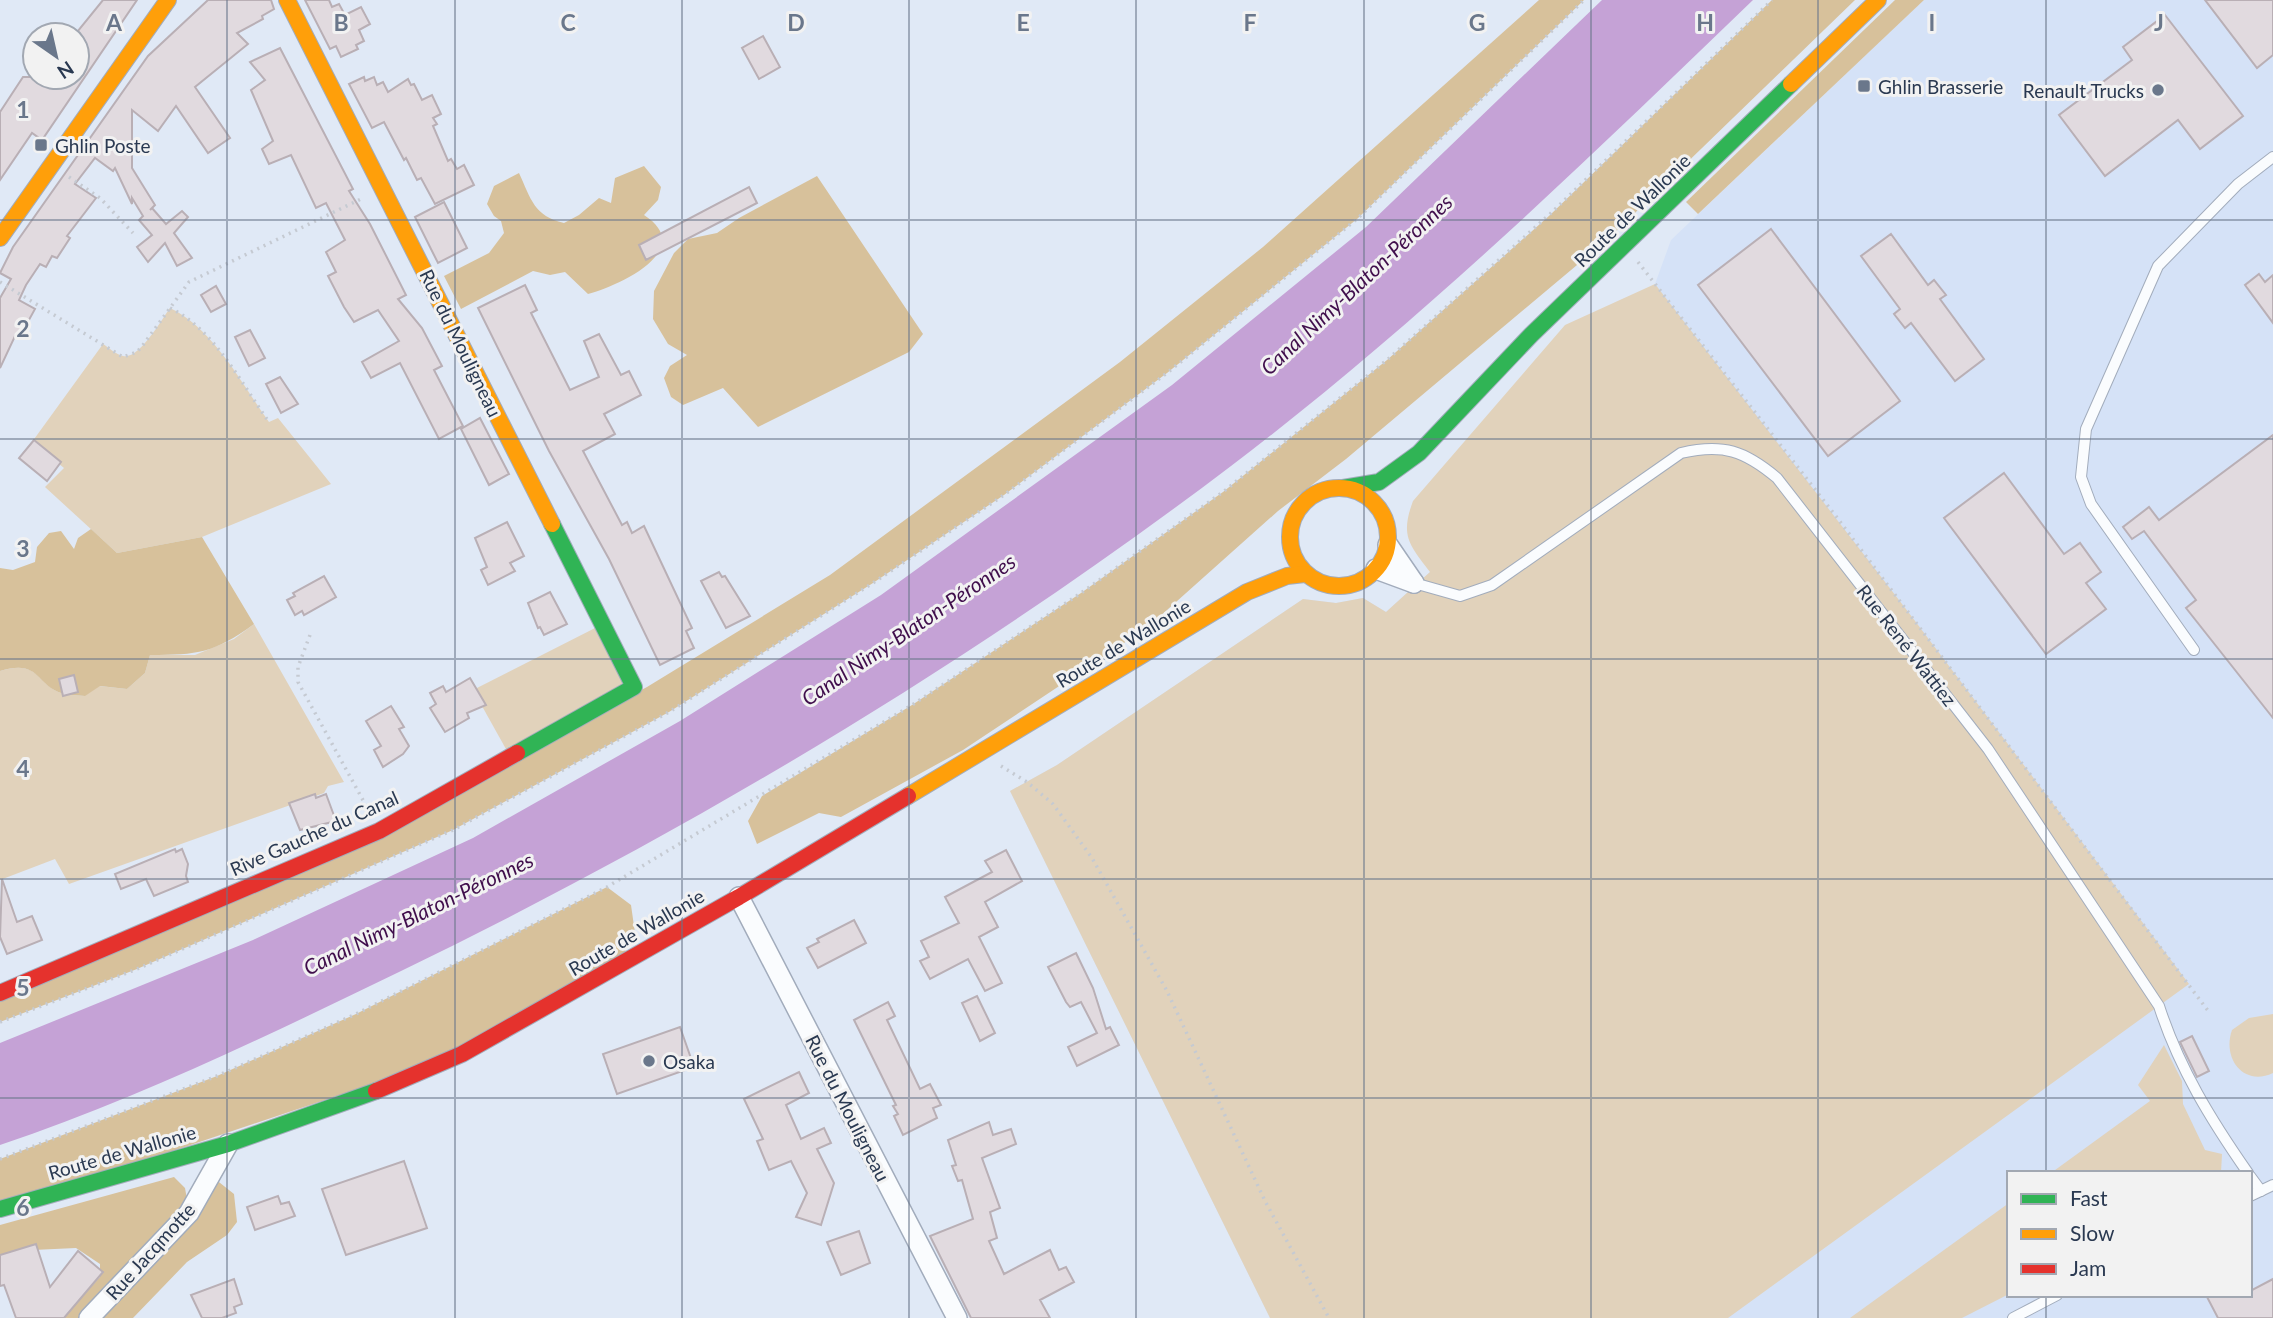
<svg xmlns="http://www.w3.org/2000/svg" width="2273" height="1318" font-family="Lato,sans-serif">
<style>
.built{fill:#d5e2f7;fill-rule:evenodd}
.green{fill:#e1d2bb}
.forest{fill:#d7c19b}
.water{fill:#c5a2d6}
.building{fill:#e1dadf;stroke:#b9afb5;stroke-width:2}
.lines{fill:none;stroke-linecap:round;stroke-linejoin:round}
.lane-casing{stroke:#a2acbc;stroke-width:12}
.street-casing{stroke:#a2acbc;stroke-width:22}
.fast-casing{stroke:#a2acbc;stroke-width:18}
.slow-casing{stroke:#a2acbc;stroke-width:18}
.jam-casing{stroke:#a2acbc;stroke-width:18}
.path{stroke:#c5cad2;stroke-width:3.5;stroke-dasharray:2 5;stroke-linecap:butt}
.lane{stroke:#fafcfe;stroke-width:10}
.street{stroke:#fafcfe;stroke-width:19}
.fast{stroke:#30b455;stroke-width:16}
.slow{stroke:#ff9f0a;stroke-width:16}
.jam{stroke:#e5322d;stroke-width:16}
.grid{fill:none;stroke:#6a778b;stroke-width:2;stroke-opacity:0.55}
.poi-dot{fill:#6a778b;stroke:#f2f2f2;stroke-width:2.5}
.labels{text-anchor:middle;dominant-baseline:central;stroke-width:6;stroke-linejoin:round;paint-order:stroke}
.poi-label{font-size:19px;fill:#2a3951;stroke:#f2f2f2;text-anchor:start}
.street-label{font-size:19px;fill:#2a3951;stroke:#f2f2f2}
.water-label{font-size:21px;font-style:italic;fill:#400e4c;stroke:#f2f2f2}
.grid-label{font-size:23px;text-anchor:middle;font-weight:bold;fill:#6a778b;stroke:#f2f2f2;stroke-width:6;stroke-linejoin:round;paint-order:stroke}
</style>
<rect width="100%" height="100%" fill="#e0e9f6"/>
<!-- built -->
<path class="built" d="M1924,0H2273V1318H1270L1010,791L1057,765L1303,599L1336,603L1363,598L1386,612L1430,572L1655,284L1671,240ZM2009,1173H2250V1295H2009Z"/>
<!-- green -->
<g class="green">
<path d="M1655,284L1909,613L2189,984L1728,1318H1270L1010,791L1057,765L1303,599L1336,603L1363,598L1386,612L1430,572C1409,544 1400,536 1413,501L1565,325Z"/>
<path d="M170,308C214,329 241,383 269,422L278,418L331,484L202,537L117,553L45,487L64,468L32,442L103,344C109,348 117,355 123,356C139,360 162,319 170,308Z"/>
<path d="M254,624L344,782L328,786L324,793L69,884L55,859L0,880V671C40,659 35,683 61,693C68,695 77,695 84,696L99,686L127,689L145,673L150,655H195L234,639Z"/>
<path d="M601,625L634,687L511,758L473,690Z"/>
<path d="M2273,1014V1073C2243,1087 2222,1058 2232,1030L2249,1018Z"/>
<path d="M2164,1045L2182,1081L2183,1104L2205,1150L2222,1154L2221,1173H2051L2150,1101L2138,1085Z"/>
<path d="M2009,1203V1294L1962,1318H1850Z"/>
</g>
<!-- forest -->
<g class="forest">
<path d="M1539,0H1584L1357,219L1167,373L1004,495L873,583L669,712L453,830L137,969L0,1022V993L380,831L647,687L830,575L1120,362L1263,247Z"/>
<path d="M1772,0H1855L1608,239L1346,459L1278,511L1148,627L963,750L841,817L819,813L757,844L748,821L762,796L912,705L1081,593L1223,492L1387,360L1550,215Z"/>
<path d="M1895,0H1924L1698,214L1686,202Z"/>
<path d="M644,166L661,187L658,200L644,215C698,250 618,286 588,294L565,272L550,275L533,271L461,309L444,276L489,253L504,233L501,221L494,216L487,204L494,186L519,173C531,199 534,216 564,223L579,215L599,198L611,203L615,178Z"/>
<path d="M817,176L923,334L909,352L758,427L723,388L683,405L671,397L664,378L670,366L687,355L668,344L653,319L654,291L674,253L688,239L717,233L739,218Z"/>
<path d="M91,529L117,553L202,537L254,624C214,653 198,655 150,655L145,673L127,689L100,686L85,696C77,695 68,695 61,693C35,684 40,659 0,671V568L13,570L35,562L37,547L49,533L61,531L74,549L78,538Z"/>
<path d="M607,887L631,905L635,933L615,970L462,1054L0,1209V1159L217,1076L356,1014Z"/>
<path d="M210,1175L234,1194L237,1222L227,1235L187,1262L133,1318H63L100,1277V1264L76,1248L33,1250L0,1260V1225L174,1177L185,1188L189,1211Z"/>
</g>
<!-- water -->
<path class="water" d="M1602,0H1753C1585,162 1417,325 1231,466C971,663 692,830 399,972C269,1035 137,1099 0,1145V1043L253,940L473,838L680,721L881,595L1172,385L1366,227Z"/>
<!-- building -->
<g class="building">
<path d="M103,0H137L42,140L32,133L0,180V112L23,77H77V32Z"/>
<path d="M208,0H271L274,9L262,16L263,19L237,33L248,44L195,87L230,138L208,153L176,106L158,131L132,110V168L155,205L150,210L152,208L166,224L182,211L188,217L174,233L192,258L177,266L165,243L148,262L137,247L152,235L139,220L143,216L132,198V204L115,168L113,171L95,158L75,184L96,198L67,236L70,238L57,258L52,256L46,267L40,264L26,285L19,300L35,309L19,338L15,336L0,368V298L11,279L0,273L13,247L148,56Z"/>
<path d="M305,0H329L332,7L339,4L345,15L361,7L370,24L359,30L364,41L356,45L358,49L341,57L336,46L330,49Z"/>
<path d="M2205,0H2273V55L2257,68Z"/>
<path d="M2165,15L2243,116L2200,149L2178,120L2105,176L2059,115L2132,60L2123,47Z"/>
<path d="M763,36L780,67L759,79L742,48Z"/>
<path d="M280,48L353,189L349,191L370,224L406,295L398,299L422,328L442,366L434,370L463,426L439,439L400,363L371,378L362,362L399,341L378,310L354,322L344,307L328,276L336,272L326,252L345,240L326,203L316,208L291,155L269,164L262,149L273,141L251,90L265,80L250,62Z"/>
<path d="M364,77L365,81L374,77L377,85L383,82L388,92L408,79L411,85L414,84L422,100L432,95L441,114L433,118L437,124L433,126L448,161L451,159L457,169L464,165L474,185L435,204L421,178L417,180L406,158L404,160L384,122L372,128L349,84Z"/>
<path d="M749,187L757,203L646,260L639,245Z"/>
<path d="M444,202L467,248L438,263L415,217Z"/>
<path d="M1771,229L1900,401L1828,456L1698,285Z"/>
<path d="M1891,234L1928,285L1934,280L1946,295L1940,299L1984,359L1955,381L1911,323L1905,328L1894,314L1900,309L1861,256Z"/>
<path d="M2259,274L2265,282L2273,275V323L2245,285Z"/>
<path d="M525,285L537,310L531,313L570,390L599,377L584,341L599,334L621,375L629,371L641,395L604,414L615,434L583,451L622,525L627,522L632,533L644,526L692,628L686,631L694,648L660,665L609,559L549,451L478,308Z"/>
<path d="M216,286L226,304L211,312L201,295Z"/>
<path d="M250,330L265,358L249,366L235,337Z"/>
<path d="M280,377L298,404L281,413L266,384Z"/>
<path d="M480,418L509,474L489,485L461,429Z"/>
<path d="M2273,435V718L2186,608L2196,600L2144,531L2132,539L2123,527L2149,507L2159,520Z"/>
<path d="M34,440L61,462L47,481L19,458Z"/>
<path d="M2004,473L2064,554L2080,543L2101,572L2086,583L2106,609L2046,654L1944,518Z"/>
<path d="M507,522L524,556L510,563L515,571L488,585L481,570L487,567L475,538Z"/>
<path d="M719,572L722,577L725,576L750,616L726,628L701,581Z"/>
<path d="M324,576L336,597L304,615L302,611L295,615L287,600L295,596L293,593Z"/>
<path d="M550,592L567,624L544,635L540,627L538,628L528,603Z"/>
<path d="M74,675L78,692L63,696L59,679Z"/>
<path d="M470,678L486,705L467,713L469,718L445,732L430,708L436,704L430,693L443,686L446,692Z"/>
<path d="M391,706L404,727L399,729L409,746L403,754L383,767L374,750L381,746L366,721Z"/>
<path d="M315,794L316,798L326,794L336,821L300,830L289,803Z"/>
<path d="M175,849L176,852L182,849L188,864L186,876L188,882L154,896L146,879L121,889L115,874Z"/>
<path d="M1006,850L1022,881L985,902L998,927L979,937L1002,983L985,991L968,959L930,979L920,961L929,957L921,941L959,923L945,897L992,872L985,861Z"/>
<path d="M2,879L17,922L32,916L42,940L7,954L0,937Z"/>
<path d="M854,920L866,943L818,968L807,948L819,942L817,939Z"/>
<path d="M1076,953L1093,988L1106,1029L1110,1027L1119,1045L1077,1066L1068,1047L1097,1033L1081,1002L1070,1007L1066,1002L1048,967Z"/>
<path d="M977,996L995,1033L980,1041L962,1003Z"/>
<path d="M888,1002L895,1016L887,1020L920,1089L930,1084L941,1105L933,1108L937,1118L903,1135L894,1116L898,1114L893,1106L896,1105L854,1020Z"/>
<path d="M680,1027L694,1067L617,1094L603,1054Z"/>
<path d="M2192,1036L2209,1071L2197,1077L2180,1042Z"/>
<path d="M799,1072L809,1093L786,1105L801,1139L824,1128L831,1143L817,1149L834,1183L821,1225L796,1217L807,1193L791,1161L769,1170L757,1141L763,1139L744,1099Z"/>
<path d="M989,1122L993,1135L1011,1129L1016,1144L982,1158L1000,1208L990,1212L997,1238L989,1241L1004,1274L1050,1250L1059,1270L1066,1267L1074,1282L1040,1300L1050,1318H971L930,1236L973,1219L962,1180L958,1181L952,1166L956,1165L948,1140Z"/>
<path d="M404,1161L427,1228L346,1255L322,1189Z"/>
<path d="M278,1196L281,1204L289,1202L295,1216L255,1230L247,1207Z"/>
<path d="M859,1231L870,1263L841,1275L827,1242Z"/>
<path d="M36,1244L50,1287L78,1251L103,1272L64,1318H16L4,1285L0,1286V1255Z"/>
<path d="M234,1279L242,1304L234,1307L236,1313L222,1318H202L191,1295Z"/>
<path d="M2273,1279V1318H2218L2206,1295H2250V1291Z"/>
</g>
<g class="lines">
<!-- lane casing -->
<g class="lane-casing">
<g id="lane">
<path d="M1414,583L1460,596L1492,585L1681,453C1723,443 1745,451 1777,478L1988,749L2159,1006C2179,1068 2211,1120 2248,1173"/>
<path d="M2194,650L2091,504L2081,477L2086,429L2158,266L2238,184L2273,157"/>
<path d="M2250,1176L2261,1191"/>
<path d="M2250,1196L2273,1185"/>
<path d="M2013,1318L2057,1295"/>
</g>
</g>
<!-- street casing -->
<g class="street-casing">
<g id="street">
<path d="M1388,545L1414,583"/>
<path d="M1376,569L1414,583"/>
<path d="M739,897L957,1318"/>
<path d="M89,1318L189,1213L228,1144"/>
</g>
</g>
<!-- fast casing -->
<g class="fast-casing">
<g id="fast">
<path d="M1343,488L1379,482L1419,453L1531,335L1791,84"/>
<path d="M517,753L634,687L552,524"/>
<path d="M0,1209L228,1144L376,1091"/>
</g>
</g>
<!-- slow casing -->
<g class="slow-casing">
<g id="slow">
<path d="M287,0L552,524"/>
<path d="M1791,84L1878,0"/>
<path d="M0,238L168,0"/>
<circle cx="1339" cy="537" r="49"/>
<path d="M908,796L1247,592L1287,576L1305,574"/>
</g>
</g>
<!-- jam casing -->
<g class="jam-casing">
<g id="jam">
<path d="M0,993L379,831L517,753"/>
<path d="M376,1091L462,1054L739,897L908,796"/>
</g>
</g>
<!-- path -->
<g class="path">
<path d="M69,177L100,198L133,233"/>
<path d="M1638,262L1835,515L2209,1012"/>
<path d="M0,282L123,357L137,352L143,345L189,282L363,198"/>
<path d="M170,308C214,329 241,383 269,422"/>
<path d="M310,635L298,667V682L369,811"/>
<path d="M1001,766L1027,782L1053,804L1092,858L1167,991L1265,1201L1329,1318"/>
<path d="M0,1022L137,969L453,830L669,712L873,583L1004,495L1167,373L1357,219L1584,0"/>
<path d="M0,1159L217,1076L356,1014L607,887L912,705L1081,593L1223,492L1387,360L1550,214L1772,0"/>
</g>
<!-- lane -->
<use href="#lane" class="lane"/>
<!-- street -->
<use href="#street" class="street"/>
<!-- fast -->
<use href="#fast" class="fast"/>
<!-- slow -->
<use href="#slow" class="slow"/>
<!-- jam -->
<use href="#jam" class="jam"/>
</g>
<!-- grid -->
<path class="grid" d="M227,0V1318M455,0V1318M682,0V1318M909,0V1318M1136,0V1318M1364,0V1318M1591,0V1318M1818,0V1318M2046,0V1173M0,220H2273M0,439H2273M0,659H2273M0,879H2273M0,1098H2273M2046,1295V1318"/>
<!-- markers -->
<g class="poi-dot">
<rect x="1857" y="79" width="14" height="14" rx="3.5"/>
<circle cx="2158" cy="90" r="7"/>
<rect x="34" y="138" width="14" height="14" rx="3.5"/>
<circle cx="649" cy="1061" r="7"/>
</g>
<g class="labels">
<!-- poi labels -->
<g class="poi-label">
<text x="1878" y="86">Ghlin Brasserie</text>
<text x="2144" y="90" text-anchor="end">Renault Trucks</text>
<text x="55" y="145">Ghlin Poste</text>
<text x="663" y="1061">Osaka</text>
</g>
<!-- street labels -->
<g class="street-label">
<text transform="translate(1632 210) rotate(-44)">Route de Wallonie</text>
<text transform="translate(461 343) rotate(64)">Rue du Mouligneau</text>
<text transform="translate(1123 643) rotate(-31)">Route de Wallonie</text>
<text transform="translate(1907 645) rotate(52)">Rue René Wattiez</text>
<text transform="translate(314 833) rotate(-24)">Rive Gauche du Canal</text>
<text transform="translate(636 932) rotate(-30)">Route de Wallonie</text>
<text transform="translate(848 1108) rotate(63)">Rue du Mouligneau</text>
<text transform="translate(122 1152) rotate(-16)">Route de Wallonie</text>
<text transform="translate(150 1251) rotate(-48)">Rue Jacqmotte</text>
</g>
<!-- water labels -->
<g class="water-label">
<text transform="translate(1356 284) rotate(-43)">Canal Nimy-Blaton-Péronnes</text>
<text transform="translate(908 629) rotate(-34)">Canal Nimy-Blaton-Péronnes</text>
<text transform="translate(418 913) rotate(-26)">Canal Nimy-Blaton-Péronnes</text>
</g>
</g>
<g class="grid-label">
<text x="114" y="31">A</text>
<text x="341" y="31">B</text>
<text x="568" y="31">C</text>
<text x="796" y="31">D</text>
<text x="1023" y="31">E</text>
<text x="1250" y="31">F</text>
<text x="1477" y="31">G</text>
<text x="1705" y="31">H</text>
<text x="1932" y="31">I</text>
<text x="2159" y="31">J</text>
<text x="23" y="118">1</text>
<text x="23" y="337">2</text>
<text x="23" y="557">3</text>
<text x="23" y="777">4</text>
<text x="23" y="996">5</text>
<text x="23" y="1216">6</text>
</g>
<!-- legend -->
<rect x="2007" y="1171" width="245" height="126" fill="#f2f2f2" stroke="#a2a8b2" stroke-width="2"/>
<rect x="2021" y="1194" width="35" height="10" fill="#30b455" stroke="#a2a8b2" stroke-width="2"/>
<text x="2070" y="1206" font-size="21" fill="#2a3951">Fast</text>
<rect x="2021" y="1229" width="35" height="10" fill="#ff9f0a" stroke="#a2a8b2" stroke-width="2"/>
<text x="2070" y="1241" font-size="21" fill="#2a3951">Slow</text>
<rect x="2021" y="1264" width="35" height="10" fill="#e5322d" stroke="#a2a8b2" stroke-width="2"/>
<text x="2070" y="1276" font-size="21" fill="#2a3951">Jam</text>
<!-- north arrow -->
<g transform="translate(56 56) rotate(146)"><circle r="33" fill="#f2f2f2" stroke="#a2a8b2" stroke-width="2"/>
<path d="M0-5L12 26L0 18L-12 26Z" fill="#6a778b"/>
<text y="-10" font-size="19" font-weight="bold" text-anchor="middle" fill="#2a3951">N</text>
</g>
</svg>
